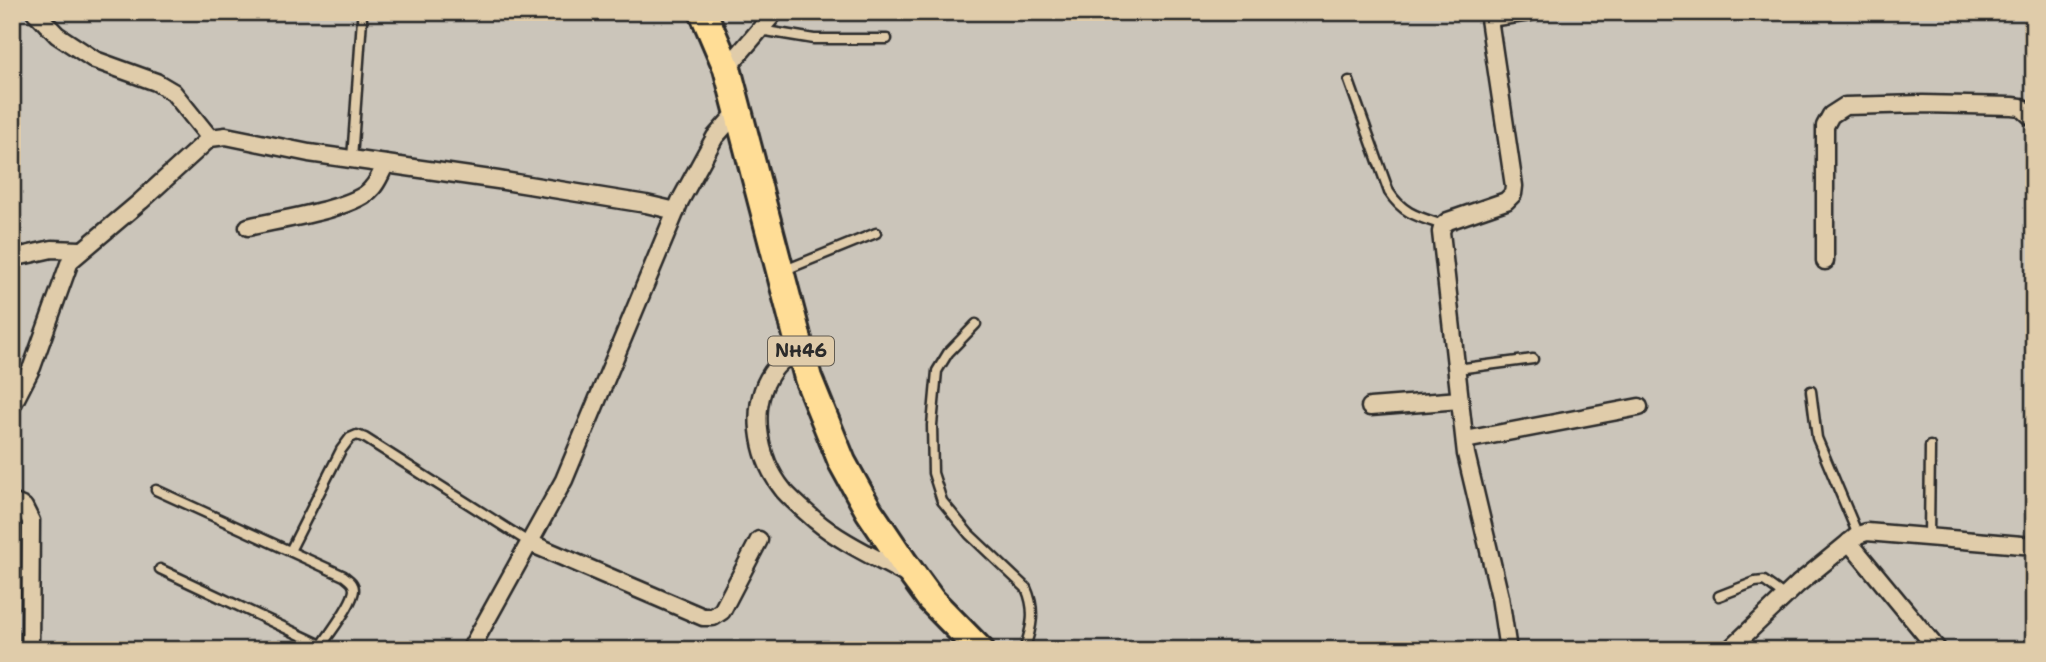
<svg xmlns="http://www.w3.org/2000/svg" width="2046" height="662" font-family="'Shantell Sans',sans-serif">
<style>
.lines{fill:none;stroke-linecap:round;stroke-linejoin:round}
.service-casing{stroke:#2b2b2b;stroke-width:13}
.minor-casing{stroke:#2b2b2b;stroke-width:21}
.trunk-casing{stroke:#2b2b2b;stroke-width:32}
.service{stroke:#e0ccaa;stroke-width:8}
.minor{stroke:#e0ccaa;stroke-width:16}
.trunk{stroke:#ffdd96;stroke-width:26}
.labels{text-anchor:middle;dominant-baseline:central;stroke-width:5;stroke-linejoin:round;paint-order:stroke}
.shield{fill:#e0ccaa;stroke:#615b51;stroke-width:2}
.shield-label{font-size:18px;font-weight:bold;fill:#2b2b2b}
</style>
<rect width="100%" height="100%" fill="#cbc5ba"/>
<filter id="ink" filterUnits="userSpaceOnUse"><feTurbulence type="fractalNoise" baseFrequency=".0143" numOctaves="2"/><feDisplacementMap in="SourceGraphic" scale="14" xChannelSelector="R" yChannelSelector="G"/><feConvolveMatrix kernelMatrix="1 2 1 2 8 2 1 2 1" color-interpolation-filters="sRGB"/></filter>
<g filter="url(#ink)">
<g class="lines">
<!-- service casing -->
<g class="service-casing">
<g id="service">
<path d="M760,30L814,39H887"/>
<path d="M1349,81L1389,192C1403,214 1419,217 1443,225"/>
<path d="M352,159L362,19"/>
<path d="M785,270L876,233"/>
<path d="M976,324L948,353L937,371L932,425L933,473L942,501L969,534L1026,588C1036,610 1032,628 1024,650"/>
<path d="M1457,369L1533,359"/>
<path d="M1811,391L1817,438L1858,535"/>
<path d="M156,490L344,576C349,580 354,583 354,590C353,604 330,632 322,645"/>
<path d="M1929,537L1930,446"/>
<path d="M290,551L341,450L350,438L357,435L365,438L530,543"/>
<path d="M160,569L332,650"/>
<path d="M1719,596L1755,582L1764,581L1785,596"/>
</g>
</g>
<!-- minor casing -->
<g class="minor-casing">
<g id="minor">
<path d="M35,12L57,35L95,60L156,82L173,92L210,138"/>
<path d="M1488,12L1514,186L1513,194L1506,201L1448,221L1443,225L1441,232L1466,454L1500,597L1508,650"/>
<path d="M1489,18L1530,12"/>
<path d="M727,68L775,12"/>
<path d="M248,227C276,220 356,209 372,188C378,182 381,172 386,164"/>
<path d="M12,258L52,249L80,250"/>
<path d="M1825,261V126L1831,115L1845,106L1923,104L2012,106L2021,107L2034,119"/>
<path d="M800,347C792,353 782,360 776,367C747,402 757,458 784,491C793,501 805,511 815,520C842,543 877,558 907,575"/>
<path d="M12,406L32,367L70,261L141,201L210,138L226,136L309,153L498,180L646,204L676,211"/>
<path d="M1370,407L1460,400"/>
<path d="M1465,440L1639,407"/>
<path d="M12,502L24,507L31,521L30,650"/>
<path d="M1849,542L1938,650"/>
<path d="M530,543L703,617H713L722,611L759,540"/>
<path d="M470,650L564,480L680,201L715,137L738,111"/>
<path d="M1729,650L1798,584L1858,535L1867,532L2034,546"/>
</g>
</g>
<!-- trunk casing -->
<g class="trunk-casing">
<path id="trunk" d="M703,12L727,68L808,378L842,462L869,511L904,563L931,600L980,650"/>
</g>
<!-- service -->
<use href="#service" class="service"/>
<!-- minor -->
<use href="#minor" class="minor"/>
<!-- trunk -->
<use href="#trunk" class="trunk"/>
</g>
</g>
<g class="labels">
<!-- shield labels -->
<rect class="shield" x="768" y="336.5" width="66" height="29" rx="5"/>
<g class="shield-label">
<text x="801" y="351">NH46</text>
</g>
</g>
<!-- margin -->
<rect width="2046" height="662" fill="none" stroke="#e0ccaa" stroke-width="42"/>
<rect x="21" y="21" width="2004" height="620" fill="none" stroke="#2b2b2b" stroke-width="2.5" filter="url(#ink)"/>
</svg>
